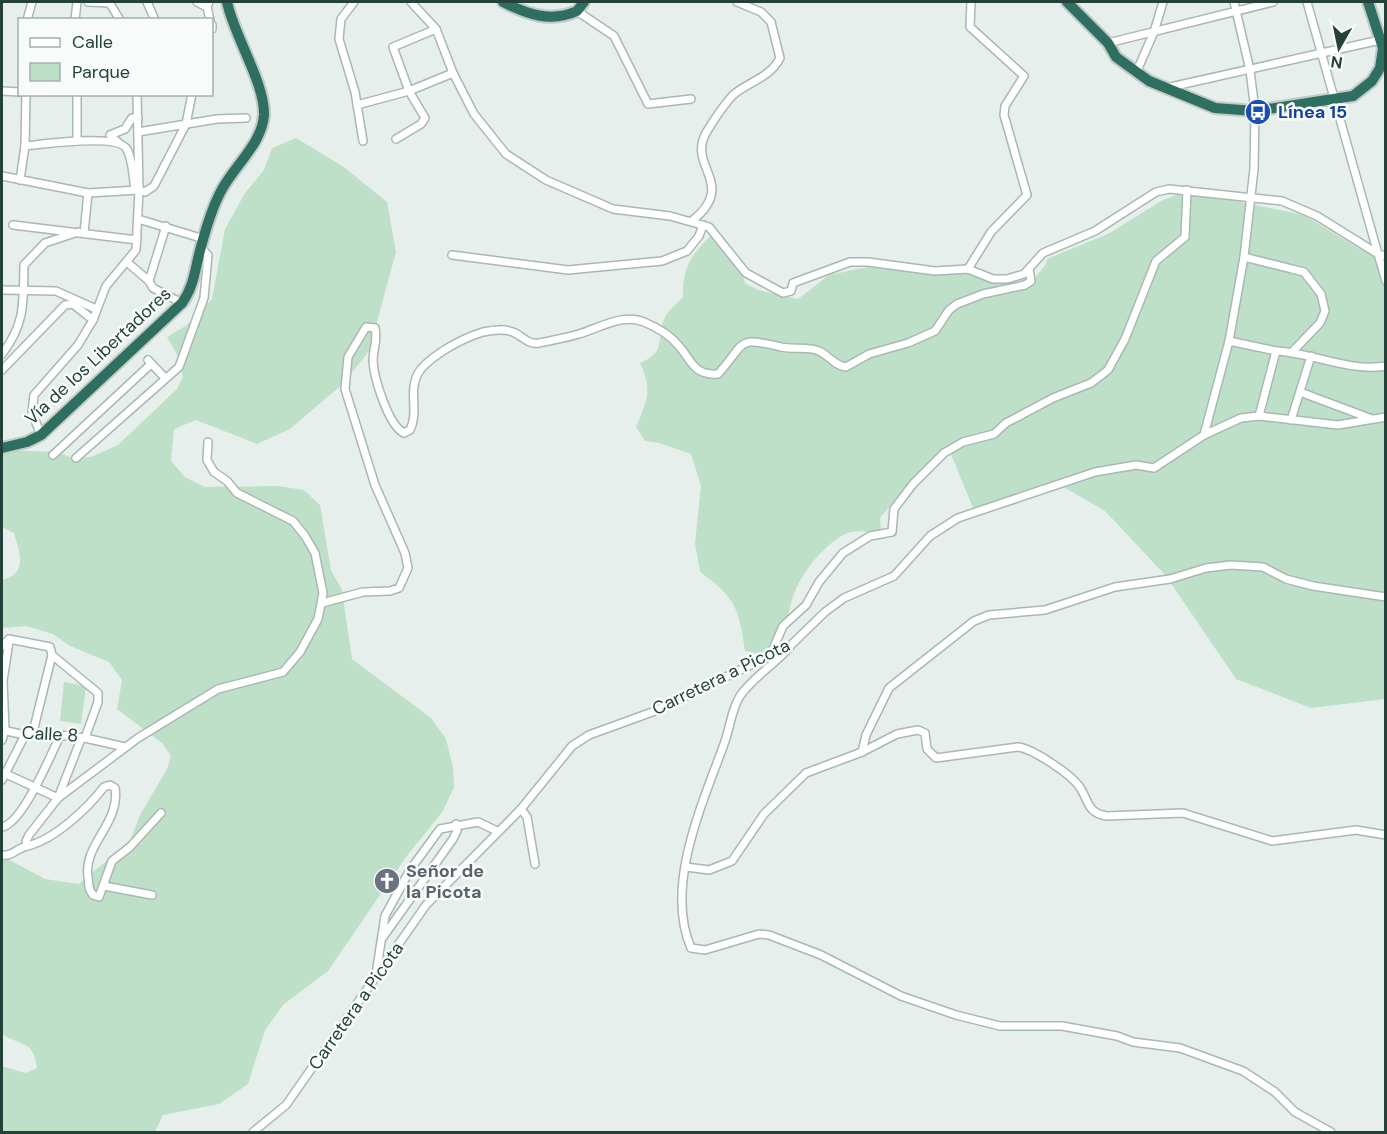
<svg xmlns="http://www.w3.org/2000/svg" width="1387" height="1134" font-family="'DM Sans',sans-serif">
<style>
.green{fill:#bfe0c8}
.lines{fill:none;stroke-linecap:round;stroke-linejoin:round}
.minor-casing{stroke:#a8b8b2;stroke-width:10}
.highway-casing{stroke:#c2cac8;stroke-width:14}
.minor{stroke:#fff;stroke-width:7}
.highway{stroke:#2f6f62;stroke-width:10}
.labels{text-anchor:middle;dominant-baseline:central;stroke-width:5;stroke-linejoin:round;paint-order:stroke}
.transit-label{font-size:18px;font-weight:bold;fill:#164399;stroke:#f7fbf9;text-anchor:start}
.street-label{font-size:18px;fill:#24423a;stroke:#f7fbf9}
.worship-label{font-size:18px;font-weight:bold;fill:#5b616d;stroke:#f7fbf9;text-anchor:start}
</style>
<rect width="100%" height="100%" fill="#e6efeb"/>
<!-- green -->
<g class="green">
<path d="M296,138L344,167L387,202L396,252L369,351L343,384L318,405L290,429L257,444L196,420L174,429L171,461L185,477L205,487L278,486L304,490L320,505L331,570L342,590L352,659L431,718L446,739L453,767L454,787L443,811L406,857L328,971L284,1004L265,1030L248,1084L219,1104L163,1115L155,1132H2V1066L25,1073L37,1068C34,1039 19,1046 2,1034V856L45,879L79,884L130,841L140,815L167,769L171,756L162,743L117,709L122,680L109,662L70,646L53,634L26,626L2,628V580C28,574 20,553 14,533L2,527V450L56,452L73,458L91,457L118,445L177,389L183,377L177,354L167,337L187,325L212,299L225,229L245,193L264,170L272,148Z"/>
<path d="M1187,191L1304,215L1358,248L1385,260V699L1311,708L1236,679L1166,576L1105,511L1060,485L975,513L948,447L917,474L880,518L881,530C870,534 855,529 845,534C823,546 806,568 796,589C785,613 788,648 760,660L755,653L745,651C739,608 735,597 700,572L695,543L701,486L691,454L659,443L645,441L636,427C647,401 653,390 640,363C669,351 654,338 666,315C670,309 678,303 683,297C682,264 693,254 715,231L739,262L745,283L758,290L798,299L829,275L872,266L973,271L1017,285L1034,279L1046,264L1047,259L1110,233L1161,201Z"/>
<path d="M64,682L86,686L81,724L60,721Z"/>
</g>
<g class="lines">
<!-- minor casing -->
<g class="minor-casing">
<g id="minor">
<path d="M88,2L110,3"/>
<path d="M109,2L120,20"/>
<path d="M147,2L155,20"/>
<path d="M197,2L207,7"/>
<path d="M209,2L207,7L210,20"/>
<path d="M354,2L341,19L339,39L355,92L363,141"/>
<path d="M411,2L436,29L453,73L474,114L506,154L546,180L613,209L670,216L709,227L746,273L783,293L791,291L793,283L850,262H868L935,271L968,269L993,279H1007L1024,274L1043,253L1095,231L1156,192L1169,189L1282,201L1317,216L1378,254L1386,281"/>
<path d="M1307,2L1378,254L1386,256"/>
<path d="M577,11L614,36L648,104L691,99"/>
<path d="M27,20L32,2"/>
<path d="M75,20L77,2"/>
<path d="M212,25V29"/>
<path d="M1108,43L1273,2"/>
<path d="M1136,73L1154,32L1163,2"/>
<path d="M1166,88L1380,40"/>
<path d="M2,91L20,92"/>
<path d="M357,105L409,91L453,73"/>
<path d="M138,132L217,119L246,118"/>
<path d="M396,139L421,124L425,118L409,91L393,47L436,29"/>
<path d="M77,140V94"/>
<path d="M119,143L110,135L125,129L132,118L138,119"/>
<path d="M25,146C43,144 116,134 126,148C133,159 133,178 135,190"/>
<path d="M2,176L88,193L139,190L137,94"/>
<path d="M20,180L25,146L26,94"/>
<path d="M138,219L204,239"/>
<path d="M692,221C738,184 687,167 706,133C713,121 724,105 733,95C748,82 770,78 780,58L771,22L761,12L737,2"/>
<path d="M13,225L137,240"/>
<path d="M84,233L88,193"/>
<path d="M452,255L568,270L662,261L687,251L699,236L703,225"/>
<path d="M1244,257L1304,272L1321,294L1325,311L1320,323L1292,352"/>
<path d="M128,263L149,281L153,288L182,303"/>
<path d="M968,269L991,232L1027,195L1004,115L1005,106L1024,76L970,27L971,2"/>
<path d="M149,281L166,226"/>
<path d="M2,290L56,291L96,309"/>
<path d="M1229,341L1276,351"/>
<path d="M2,354C26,323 23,301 24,265L45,243L78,232"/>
<path d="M148,360L165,378"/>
<path d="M2,370L65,305L73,304L93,320"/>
<path d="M1300,392L1372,419"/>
<path d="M1259,416L1276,351C1314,353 1348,372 1386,366"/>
<path d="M1291,420L1311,356"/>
<path d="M41,435L32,413L34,395L78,345L93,320L106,286L136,250L139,190L145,192L154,186L186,124L192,94"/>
<path d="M1204,435L1229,341L1244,257L1254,169L1255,111L1250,70L1234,2"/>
<path d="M53,455L151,364"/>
<path d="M76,458L179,367L204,298L208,255L201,248"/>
<path d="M322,603L363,592L390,591L399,588L408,568L405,553L375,485L345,389L348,357L366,327L375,328C378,340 373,349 373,361C374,378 388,425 404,433L410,430C420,410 406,388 421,369C435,353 463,338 483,332C493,330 505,328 515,333C523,337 529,345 539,343C552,340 566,338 579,334C599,328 623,313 644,322C656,327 670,335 678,345C692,360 693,376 718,374C747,342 735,336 781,347C793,350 808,346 819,351C830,356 833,365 846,367L869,354L908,343L935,331L949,310L957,304L983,294L1025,285L1031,281L1029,269"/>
<path d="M2,646L9,639L50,647L52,655L33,732"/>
<path d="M789,648C774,665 752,678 740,696C731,710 730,729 724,744C703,803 664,886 691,948L705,950L759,934L769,935L821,955L901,996L956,1015L1000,1026H1062L1117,1036L1133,1042L1180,1048L1243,1071L1275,1092L1295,1112L1331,1132"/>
<path d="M770,656L783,626L806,605L819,582L843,553L870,536L892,532L894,509L913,484L944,453L963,442L994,434L1006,423L1053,398L1091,383L1108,370L1125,339L1156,261L1185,237L1187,190"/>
<path d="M2,730L25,735L33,732L85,738L98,702V693L52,655"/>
<path d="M85,738L125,747"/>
<path d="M2,740L5,730L3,681L9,641"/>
<path d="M862,752L866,735L889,688L974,621L989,615L1045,610L1115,587L1170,579L1206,568L1231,565L1263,567L1286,579L1313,586L1386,597"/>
<path d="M4,773L58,798L138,738L218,689L283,672L300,652L318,619L323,593L315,553L305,536L293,521L237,493L227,481L214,472L207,460L208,442"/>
<path d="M2,780L25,735"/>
<path d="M521,809L527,817L535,864"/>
<path d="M2,827C23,823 50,756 60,736"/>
<path d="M27,846L26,841L29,835L58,798L81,739"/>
<path d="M2,855C12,857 17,848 27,846C54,840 87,809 104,787L110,785L115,788C121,823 83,844 88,877C89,885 88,889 93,895L99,897L112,861L130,847L161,813"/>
<path d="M686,867L709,870L732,861L764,814L806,773L862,752L897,734L918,730L925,733L927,749L936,758L1018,747C1033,749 1069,773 1079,786C1089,800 1086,812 1106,816L1183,813L1272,841L1356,830L1386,835"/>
<path d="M104,886L152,895"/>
<path d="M383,937L453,839L457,831L456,824"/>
<path d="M376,974L385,916L410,870L440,829L478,822L497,831"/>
<path d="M253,1132L286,1105L426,905L521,809L572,746L589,735L655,711L790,646L825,612L844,598L894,576L930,536L958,518L1095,472L1136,465L1154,468L1204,435L1241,418L1259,416L1338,425L1386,417"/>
</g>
</g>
<!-- highway casing -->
<g class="highway-casing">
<g id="highway">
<path d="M503,2C527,14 550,23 577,11L584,2"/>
<path d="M1067,2L1108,43L1116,57L1149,81L1215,108L1255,111L1353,96L1372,81L1380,68L1383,48L1368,2"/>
<path d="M2,448L27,442L41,435L182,303C195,285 195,267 201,247C206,228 212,208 221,191C234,166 262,144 264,115C265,83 234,36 227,2"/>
</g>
</g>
<!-- minor -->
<use href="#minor" class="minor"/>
<!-- highway -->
<use href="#highway" class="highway"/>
</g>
<!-- icons -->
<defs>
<g id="bus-disc" transform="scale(1.35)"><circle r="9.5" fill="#1a4fb4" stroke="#f7fbf9"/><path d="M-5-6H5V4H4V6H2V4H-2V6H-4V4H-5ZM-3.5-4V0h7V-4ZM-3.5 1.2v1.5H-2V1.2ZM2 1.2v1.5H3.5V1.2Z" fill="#fff"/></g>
<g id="church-disc" transform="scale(1.35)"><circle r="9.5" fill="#6b7280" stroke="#f7fbf9"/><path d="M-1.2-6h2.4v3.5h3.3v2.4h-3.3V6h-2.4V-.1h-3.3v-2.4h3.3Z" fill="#fff"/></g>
</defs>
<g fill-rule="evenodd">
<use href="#bus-disc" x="1258" y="112"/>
<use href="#church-disc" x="387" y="881"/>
</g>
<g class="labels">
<!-- transit labels -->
<g class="transit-label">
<text x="1278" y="112">Línea 15</text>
</g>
<!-- street labels -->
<g class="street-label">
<text transform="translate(98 356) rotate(-43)">Vía de los Libertadores</text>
<text transform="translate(721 677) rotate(-26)">Carretera a Picota</text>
<text transform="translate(50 734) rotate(3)">Calle 8</text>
<text transform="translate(356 1006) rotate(-55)">Carretera a Picota</text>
</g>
<!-- worship labels -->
<g class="worship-label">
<text x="406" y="871">Señor de<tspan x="406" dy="21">la Picota</tspan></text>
</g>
</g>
<!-- border -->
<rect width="1387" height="1134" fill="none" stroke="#24423a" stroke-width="6"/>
<!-- legend -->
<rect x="18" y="18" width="195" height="78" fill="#f7fbf9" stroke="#a3b1ad" stroke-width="1.5"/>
<rect x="30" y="38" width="30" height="9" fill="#ffffff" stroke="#a3b1ad" stroke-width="1.5"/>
<text x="72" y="48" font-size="18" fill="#24423a">Calle</text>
<rect x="30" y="63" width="30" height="18" fill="#bfe0c8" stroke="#a3b1ad" stroke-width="1.5"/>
<text x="72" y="78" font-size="18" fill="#24423a">Parque</text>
<!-- north arrow -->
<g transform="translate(1339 48) rotate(189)" stroke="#f7fbf9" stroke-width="4.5" paint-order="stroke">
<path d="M0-4.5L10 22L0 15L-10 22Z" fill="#24423a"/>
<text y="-9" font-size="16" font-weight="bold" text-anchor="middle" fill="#24423a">N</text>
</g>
</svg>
